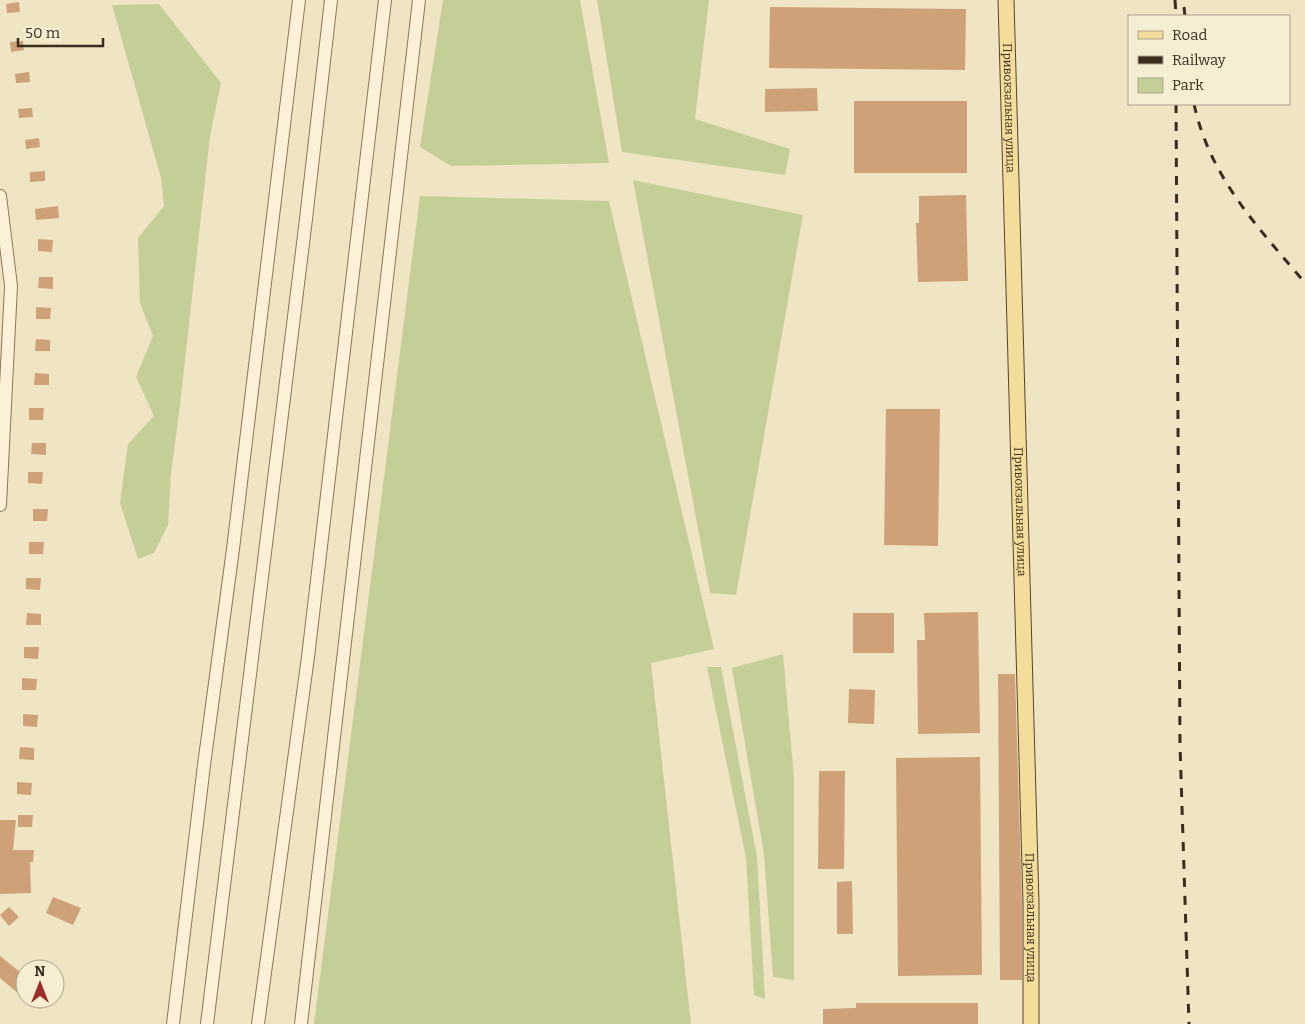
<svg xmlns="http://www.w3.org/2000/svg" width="1305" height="1024" font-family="Bitter,serif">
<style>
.green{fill:#c4ce97}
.building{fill:#cea178}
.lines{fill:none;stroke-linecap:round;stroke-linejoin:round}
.minor-casing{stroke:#8a7659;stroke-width:14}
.major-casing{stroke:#58442e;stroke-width:17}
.minor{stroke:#faf1d7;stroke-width:12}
.major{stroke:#f3dd9a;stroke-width:15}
.rail{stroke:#3a2d1e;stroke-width:3;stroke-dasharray:9 9;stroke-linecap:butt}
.labels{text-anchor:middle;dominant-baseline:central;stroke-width:4.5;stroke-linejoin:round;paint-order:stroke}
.street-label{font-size:12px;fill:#3a2d1e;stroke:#f6eed3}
</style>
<rect width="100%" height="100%" fill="#efe5c3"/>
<!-- green -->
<g class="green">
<path d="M443,0H580L609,163L451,166L420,147Z"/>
<path d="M597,0H709L695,119L790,149L785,175L622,152Z"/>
<path d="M159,4L221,83L210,136L180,405L171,474L168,525L154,553L138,559L120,503L128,444L154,416L136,377L153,336L140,303L138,238L164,206L161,178L112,5Z"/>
<path d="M633,180L803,215L736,595L710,593Z"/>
<path d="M420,196L609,201L714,649L651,663L691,1024H314Z"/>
<path d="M783,654L794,778V980L773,977L764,854L732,668Z"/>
<path d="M707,667H721L757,857L765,999L754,995L746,858Z"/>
</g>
<!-- building -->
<g class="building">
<path d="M19,2L20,12L7,13L6,4Z"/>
<path d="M770,7L966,9L965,70L769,68Z"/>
<path d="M23,41L24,50L11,52L10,42Z"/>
<path d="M29,72L30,82L16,83L15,74Z"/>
<path d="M817,88L818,111L765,112V89Z"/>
<rect x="854" y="101" width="113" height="72"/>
<path d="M32,108L33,117L19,118L18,109Z"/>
<path d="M39,138L40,147L26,149L25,140Z"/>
<path d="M45,171V181L30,182V172Z"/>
<path d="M966,195L968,281L918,282L916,223H919V196Z"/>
<path d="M58,206L59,218L36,220L35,209Z"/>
<path d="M38,239L53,240L52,252L38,251Z"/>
<path d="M39,277H53V289L38,288Z"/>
<path d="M36,307L51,308L50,319H36Z"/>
<path d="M36,339L50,340V351H35Z"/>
<path d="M35,373L49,374V385H34Z"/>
<path d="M29,408H44L43,420H29Z"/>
<path d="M886,409H940L938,546L884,545Z"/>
<path d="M32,443H46V455L31,454Z"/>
<path d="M28,472H43L42,484L28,483Z"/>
<path d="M33,509H48L47,521H33Z"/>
<path d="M29,542H44L43,554H29Z"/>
<path d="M26,578H41L40,590L26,589Z"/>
<path d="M978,612L980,733L918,734L917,640H925L924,613Z"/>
<path d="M27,613L41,614V625H26Z"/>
<rect x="853" y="613" width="41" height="40"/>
<path d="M24,647H39L38,659L24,658Z"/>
<path d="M998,674H1015L1022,904V980H1000Z"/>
<path d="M22,678L37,679L36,690H22Z"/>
<path d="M849,689L875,690L874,724L848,723Z"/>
<path d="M23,714L38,715L37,727L23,726Z"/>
<path d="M20,747L34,748V760L19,759Z"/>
<path d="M980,757L982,975L898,976L896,758Z"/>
<path d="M819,771H845L844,869H818Z"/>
<path d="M17,782L32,783L31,795L17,794Z"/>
<path d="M18,815H33L32,827H18Z"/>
<path d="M0,820H16L13,850H34L33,862H30L31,893L0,894Z"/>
<path d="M852,881L853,934H837V882Z"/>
<path d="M53,897L81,908L73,925L46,913Z"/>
<path d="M9,907L19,917L9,926L0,915Z"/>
<path d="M0,956L25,976V999L0,978Z"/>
<path d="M856,1003H978V1024H823V1009L856,1008Z"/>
</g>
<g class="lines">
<!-- minor casing -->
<g class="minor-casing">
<g id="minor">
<path d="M0,196L11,286L0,505"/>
<path d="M173,1024L204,765L233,549L299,0"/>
<path d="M207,1024L306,219L331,0"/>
<path d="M258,1024L308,657L385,0"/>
<path d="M301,1024L419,0"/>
</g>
</g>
<!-- major casing -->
<g class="major-casing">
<g id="major">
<path id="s1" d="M1006,0L1031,904V1024"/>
</g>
</g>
<!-- minor -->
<use href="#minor" class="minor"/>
<!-- major -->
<use href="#major" class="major"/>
<!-- rail -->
<g class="rail">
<path d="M1175,0L1176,16"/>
<path d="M1184,7L1185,16"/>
<path d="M1176,104L1180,745L1189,1024"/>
<path d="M1194,104C1210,178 1258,227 1305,283"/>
</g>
</g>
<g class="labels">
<!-- street labels -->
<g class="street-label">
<text stroke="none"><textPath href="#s1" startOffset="108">Привокзальная улица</textPath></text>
<text stroke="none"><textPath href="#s1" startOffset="512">Привокзальная улица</textPath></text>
<text stroke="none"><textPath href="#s1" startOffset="918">Привокзальная улица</textPath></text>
</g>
</g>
<!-- legend -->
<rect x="1128" y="15" width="162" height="90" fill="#f6eed3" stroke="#aba18b"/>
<rect x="1138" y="31" width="25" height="8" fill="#f3dd9a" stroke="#aba18b"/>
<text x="1172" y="40" font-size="15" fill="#3a2d1e">Road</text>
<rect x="1138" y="56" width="25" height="8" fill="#3a2d1e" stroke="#aba18b"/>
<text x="1172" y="65" font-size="15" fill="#3a2d1e">Railway</text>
<rect x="1138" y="78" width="25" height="15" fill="#c4ce97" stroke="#aba18b"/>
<text x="1172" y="90" font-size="15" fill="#3a2d1e">Park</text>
<!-- north arrow -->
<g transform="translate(40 984)"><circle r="24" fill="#f6eed3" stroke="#aba18b"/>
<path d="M0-4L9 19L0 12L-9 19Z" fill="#9b2e28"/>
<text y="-8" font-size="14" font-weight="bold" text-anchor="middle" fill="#3a2d1e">N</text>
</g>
<!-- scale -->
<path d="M18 38v8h85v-8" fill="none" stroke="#3a2d1e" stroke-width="2.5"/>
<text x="25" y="38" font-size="15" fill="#3a2d1e" stroke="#f6eed3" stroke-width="4" paint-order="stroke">50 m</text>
</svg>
